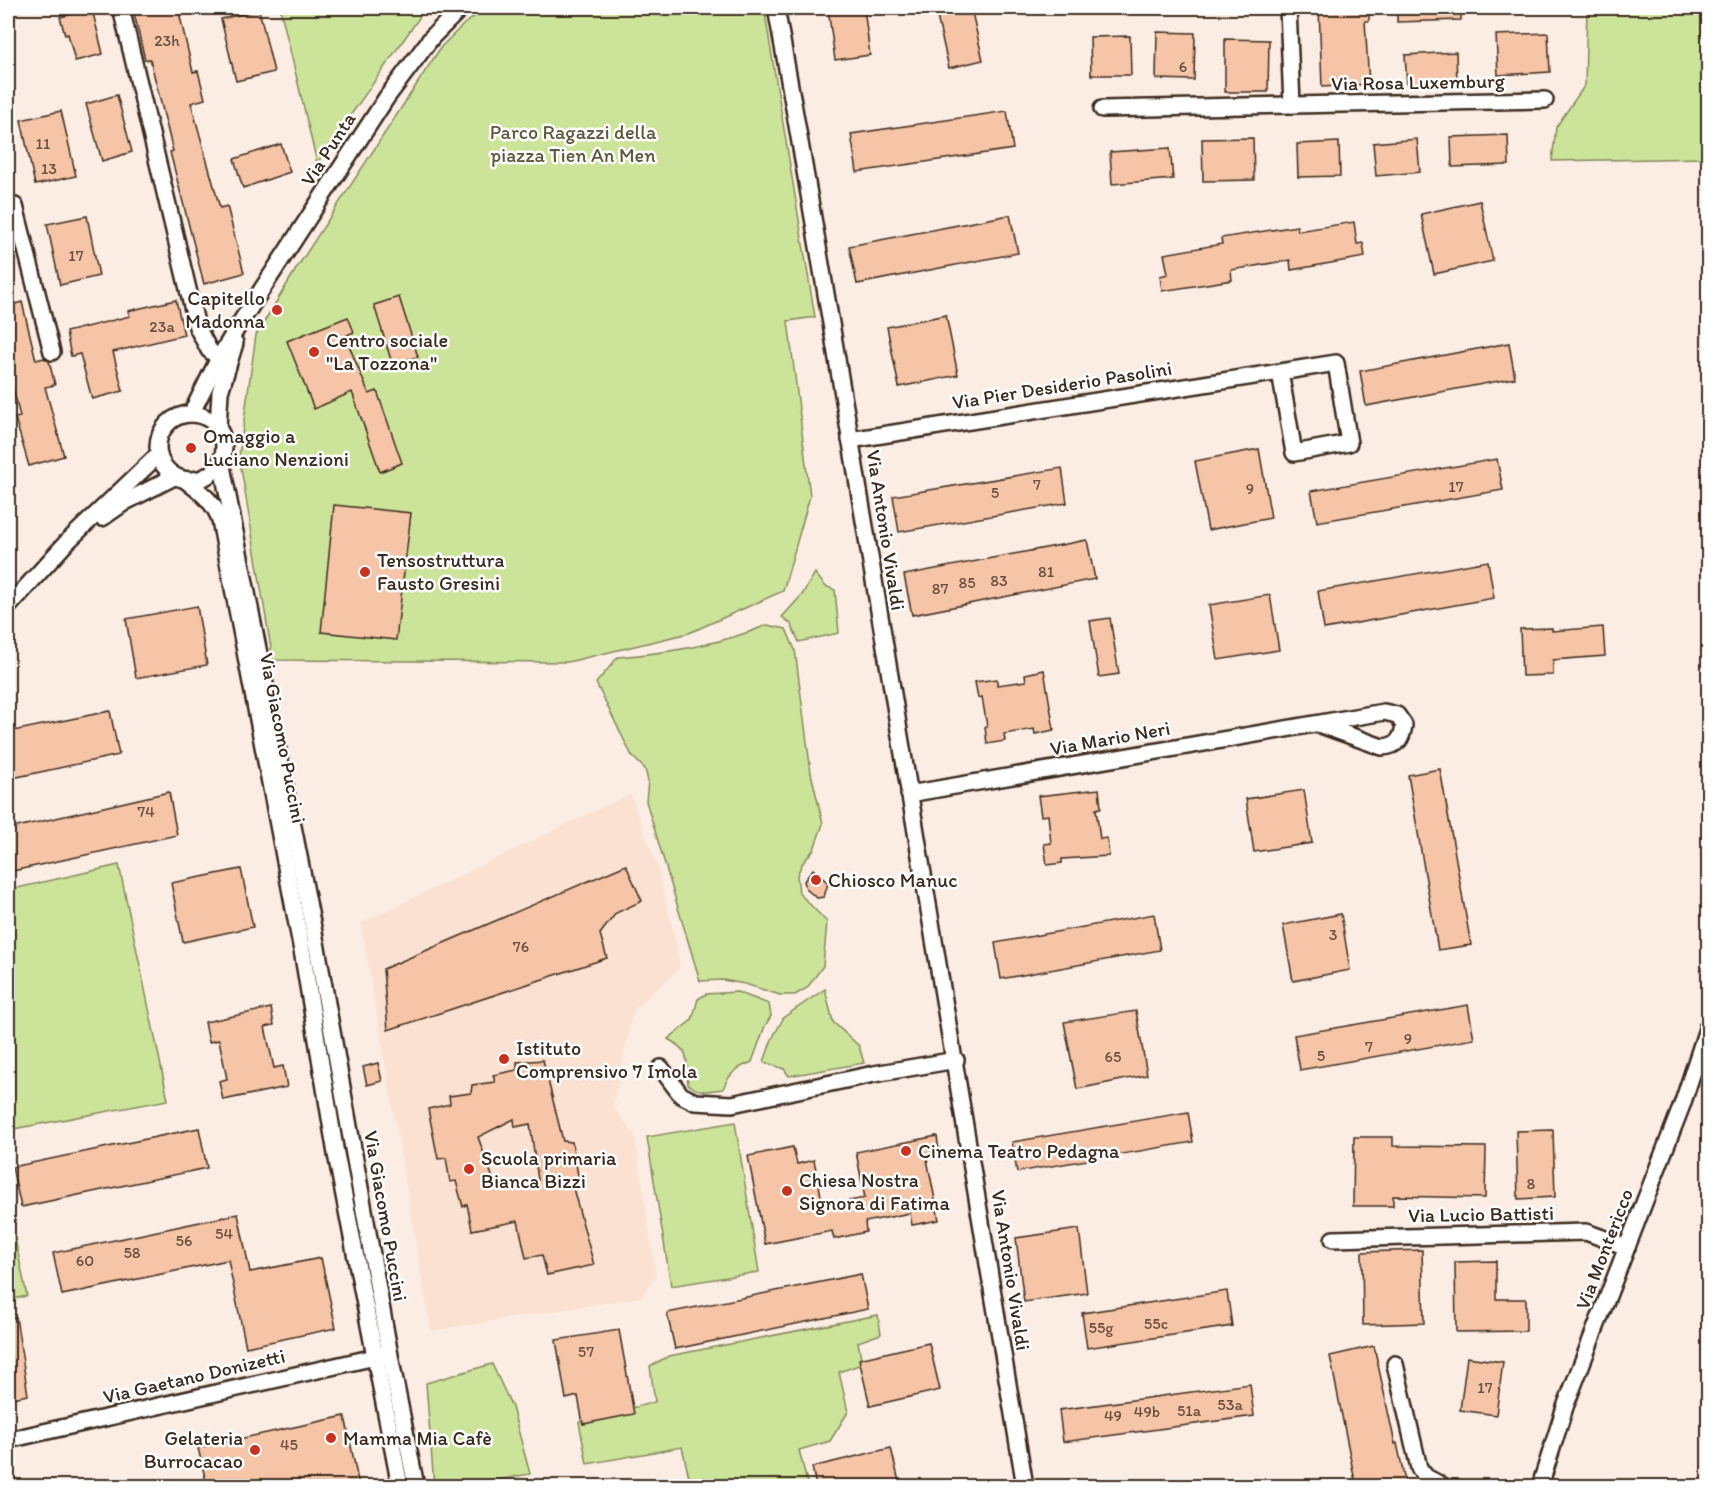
<svg xmlns="http://www.w3.org/2000/svg" width="1716" height="1494" font-family="Itim,sans-serif">
<style>
.built{fill:#fae1d1}
.green{fill:#cce49a;stroke:#84875c;stroke-width:1.5}
.building{fill:#f6c4a6;stroke:#3b2a1e;stroke-width:1.5;fill-rule:evenodd}
.lines{fill:none;stroke-linecap:round;stroke-linejoin:round}
.minor-casing{stroke:#3b2a1e;stroke-width:20}
.minor{stroke:#fff;stroke-width:15}
.poi-dot{fill:#c8321e;stroke:#fff;stroke-width:2}
.labels{text-anchor:middle;dominant-baseline:central;stroke-width:5;stroke-linejoin:round;paint-order:stroke}
.number-label{font-size:16px;fill:#6a5040}
.street-label{font-size:20px;fill:#3b2a1e;stroke:#fff}
.park-label{font-size:20px;fill:#5f583d;stroke:#fff}
.poi-label{font-size:20px;fill:#3b2a1e;stroke:#fff;text-anchor:start}
</style>
<rect width="100%" height="100%" fill="#fcede4"/>
<filter id="ink" filterUnits="userSpaceOnUse"><feTurbulence type="fractalNoise" baseFrequency=".0167" numOctaves="2"/><feDisplacementMap in="SourceGraphic" scale="12" xChannelSelector="R" yChannelSelector="G"/><feConvolveMatrix kernelMatrix="1 2 1 2 8 2 1 2 1" color-interpolation-filters="sRGB"/></filter>
<g filter="url(#ink)">
<!-- built -->
<path class="built" d="M630,794L656,863L675,938L680,968L633,1011L613,1106L635,1136L656,1275L641,1297L431,1331L361,923Z"/>
<!-- green -->
<g class="green">
<path d="M280,8H426L317,163Z"/>
<path d="M487,8H764L815,317L788,321L810,496L783,591L689,633L568,662L273,660L239,456L256,335L298,266L441,47L464,24Z"/>
<path d="M1587,8H1708V158L1552,161L1556,127L1585,85Z"/>
<path d="M815,573L825,586L835,590L839,633L799,642L791,624L782,617L802,595Z"/>
<path d="M767,625L786,629L795,650L811,773L823,824L814,849L802,864L797,875L799,893L827,922L823,966L807,988L795,995H780L745,984L723,980L700,981L646,801L648,781L645,769L632,756L596,683L618,657C668,653 720,645 767,625Z"/>
<path d="M119,865L168,1100L8,1130V890Z"/>
<path d="M825,989L833,1022L859,1046L864,1063L789,1076L784,1069L764,1062L772,1039L784,1017Z"/>
<path d="M737,992L769,1004L771,1016L765,1026L752,1062C737,1068 729,1073 723,1089C708,1091 700,1094 688,1084C684,1059 694,1054 668,1039L692,1020L698,999L706,994Z"/>
<path d="M735,1122L759,1272L671,1286L647,1137Z"/>
<path d="M8,1205L27,1296L8,1300Z"/>
<path d="M878,1315L881,1334L858,1342L862,1364L839,1372L848,1412L830,1441L799,1450L808,1486H691L682,1447L587,1464L579,1422L655,1402L650,1366L669,1356Z"/>
<path d="M492,1364L512,1407L530,1474L465,1486H434L426,1383Z"/>
</g>
<!-- building -->
<g class="building">
<path d="M156,8H178L193,72L198,71L205,99L191,103L220,208L227,206L244,273L204,284L170,152L173,151L150,59L145,60L134,13Z"/>
<path d="M828,8H864L870,55L835,60Z"/>
<path d="M935,8H971L983,60L949,68Z"/>
<path d="M1319,8H1369V21H1365L1369,84L1322,87Z"/>
<path d="M1397,8H1461V20L1397,22Z"/>
<path d="M92,9L103,54L75,61L68,34L65,35L60,17Z"/>
<path d="M259,10L274,72L236,81L221,19Z"/>
<path d="M1157,32L1195,33L1194,80L1156,79Z"/>
<path d="M1548,33L1550,72L1498,75L1496,35Z"/>
<path d="M1130,36L1131,75H1091L1090,37Z"/>
<path d="M1225,39L1269,40L1268,92H1225Z"/>
<path d="M1456,52L1457,82L1407,85L1405,55Z"/>
<path d="M117,95L132,152L102,161L86,104Z"/>
<path d="M61,111L76,176L35,185L21,120Z"/>
<path d="M1007,111L1013,149L857,172L851,134Z"/>
<path d="M1508,135L1509,165L1452,167L1451,137Z"/>
<path d="M1253,138L1254,180L1203,181L1202,139Z"/>
<path d="M1417,139L1420,172L1376,176L1373,143Z"/>
<path d="M1339,142L1340,176L1298,177L1297,144Z"/>
<path d="M281,144L290,172L243,188L234,159Z"/>
<path d="M1170,148L1173,179L1112,184L1110,152Z"/>
<path d="M1480,201L1493,261L1434,274L1421,214Z"/>
<path d="M1010,215L1018,253L857,284L849,246Z"/>
<path d="M87,216L99,276L60,285L47,224Z"/>
<path d="M1354,222L1357,244L1363,243L1365,257L1291,270L1290,260L1231,270L1232,280L1162,291L1160,276L1168,274L1164,254L1222,244L1221,238L1297,226L1298,231Z"/>
<path d="M399,297L418,357L392,363L374,305Z"/>
<path d="M176,300L184,335L113,352L123,391L92,399L80,354L71,356L66,332L130,316L128,311Z"/>
<path d="M22,302L36,360L44,358L49,361L55,385L45,387L64,456L29,466L15,418L20,417L8,366V306Z"/>
<path d="M946,315L958,375L899,387L887,327Z"/>
<path d="M348,317L354,332L345,336L369,394L377,391L402,463L380,472L352,392L314,409L287,341Z"/>
<path d="M1509,343L1515,378L1366,406L1360,371Z"/>
<path d="M1259,449L1271,518L1208,530L1195,461Z"/>
<path d="M1497,459L1503,490L1317,522L1311,491Z"/>
<path d="M1062,468L1067,503L899,532L893,496Z"/>
<path d="M334,505L411,513L396,640L321,632Z"/>
<path d="M1087,540L1095,579L912,615L904,575Z"/>
<path d="M1488,561L1494,598L1324,629L1318,591Z"/>
<path d="M1270,595L1279,650L1218,660L1209,605Z"/>
<path d="M197,606L207,665L136,678L126,619Z"/>
<path d="M1110,618L1119,674L1099,677L1090,621Z"/>
<path d="M1603,627L1605,656L1553,660V675L1522,676L1520,629L1552,628V631Z"/>
<path d="M1044,670L1054,730L1035,734L1034,729L1004,734L1005,741L987,744L985,727H987L982,697L978,698L975,682L997,679V685L1026,681L1025,674Z"/>
<path d="M110,711L119,755L8,779V732Z"/>
<path d="M1440,769L1471,945L1438,950L1408,775Z"/>
<path d="M1099,789L1101,808L1096,809L1100,839L1107,838L1109,856L1062,859V863L1047,865L1044,844L1051,843L1048,815L1041,816L1038,796Z"/>
<path d="M1304,790L1312,843L1254,852L1246,799Z"/>
<path d="M169,792L177,835L8,872V829Z"/>
<path d="M626,865L642,901L616,913L600,934L607,958L388,1030L383,969Z"/>
<path d="M241,869L253,927L183,942L171,883Z"/>
<path d="M813,869L828,883L824,897L817,898L806,889L804,881Z"/>
<path d="M1154,914L1160,950L1001,979L995,943Z"/>
<path d="M1341,914L1350,970L1293,981L1283,925Z"/>
<path d="M1468,1005L1474,1039L1300,1070L1294,1035Z"/>
<path d="M271,1008L274,1025L265,1027L274,1068L283,1066L287,1087L223,1100L219,1081L227,1079L219,1040L209,1042L205,1022Z"/>
<path d="M1136,1011L1147,1075L1077,1089L1064,1022Z"/>
<path d="M543,1060L563,1141L572,1142L580,1186L573,1188L594,1265L547,1275L542,1255L526,1258L518,1221L472,1230L467,1204L463,1207L456,1181L450,1182L446,1158L438,1159L428,1109L450,1104L449,1096L471,1093L472,1085L495,1082L493,1075L517,1070V1062ZM514,1119L515,1127L530,1124L538,1180L516,1187L495,1184L478,1137Z"/>
<path d="M378,1063L382,1081L367,1085L363,1067Z"/>
<path d="M1188,1112L1193,1142L1017,1172L1012,1142Z"/>
<path d="M199,1128L207,1168L21,1207L12,1167Z"/>
<path d="M1553,1130L1555,1197L1518,1199L1516,1131Z"/>
<path d="M937,1136L939,1151L926,1154L939,1220L912,1225L910,1213L865,1222L866,1232L834,1239L832,1231L765,1244L748,1156L793,1147L797,1164L814,1160L823,1206L865,1198L856,1152Z"/>
<path d="M1354,1137H1393V1146L1486,1147L1485,1198L1393,1196V1206H1353Z"/>
<path d="M238,1214L250,1272L321,1258L336,1328L246,1347L228,1260L62,1295L53,1253Z"/>
<path d="M1079,1229L1087,1293L1024,1302L1016,1238Z"/>
<path d="M1422,1250L1424,1323L1363,1325L1362,1252Z"/>
<path d="M1496,1261V1299H1526V1331L1456,1332L1455,1262Z"/>
<path d="M861,1274L868,1309L675,1349L667,1313Z"/>
<path d="M1227,1291L1232,1326L1087,1348L1082,1313Z"/>
<path d="M16,1317L28,1395L8,1399V1318Z"/>
<path d="M619,1330L634,1414L583,1424L578,1396L566,1399L556,1340Z"/>
<path d="M929,1343L940,1390L870,1406L859,1359Z"/>
<path d="M1374,1346L1395,1444L1397,1443L1406,1486H1356L1330,1356Z"/>
<path d="M1467,1357L1503,1362L1496,1415L1460,1410Z"/>
<path d="M1250,1384L1254,1416L1063,1442L1059,1410Z"/>
<path d="M345,1416L359,1486H207L198,1448Z"/>
<path d="M891,1448L900,1486H816L812,1467Z"/>
</g>
<g class="lines">
<!-- minor casing -->
<g class="minor-casing">
<g id="minor">
<path d="M121,8L197,327L209,350L219,358"/>
<path d="M776,8C815,220 849,433 885,646C931,926 979,1206 1025,1486"/>
<path d="M1288,8L1292,105L1545,100"/>
<path d="M1102,109L1292,105"/>
<path d="M8,208L15,206L52,352"/>
<circle cx="191" cy="447" r="33"/>
<path d="M191,414L219,358L240,323L387,97L432,37L461,8"/>
<path d="M218,428L220,392L235,343"/>
<path d="M850,440L1280,372L1336,363L1349,443L1294,453L1280,372"/>
<path d="M221,461L318,953L391,1361L416,1486"/>
<path d="M185,480C200,492 214,501 220,520L303,956L336,1154L400,1486"/>
<path d="M102,518L125,502L174,477"/>
<path d="M8,607L67,542L158,455"/>
<path d="M909,794L1384,712L1397,715L1404,725C1402,739 1398,746 1382,747L1318,724"/>
<path d="M661,1068L681,1095L695,1102L732,1104L874,1074L956,1060"/>
<path d="M1333,1239L1586,1232L1627,1247"/>
<path d="M1395,1364L1419,1468L1426,1477L1443,1486"/>
<path d="M8,1440L384,1355"/>
<path d="M1540,1486L1565,1407L1682,1105L1708,1026"/>
</g>
</g>
<!-- minor -->
<use href="#minor" class="minor"/>
</g>
</g>
<!-- markers -->
<g class="poi-dot">
<circle cx="277" cy="310" r="6"/>
<circle cx="314" cy="352" r="6"/>
<circle cx="191" cy="448" r="6"/>
<circle cx="365" cy="572" r="6"/>
<circle cx="816" cy="880" r="6"/>
<circle cx="504" cy="1059" r="6"/>
<circle cx="906" cy="1151" r="6"/>
<circle cx="469" cy="1169" r="6"/>
<circle cx="787" cy="1191" r="6"/>
<circle cx="331" cy="1438" r="6"/>
<circle cx="255" cy="1450" r="6"/>
</g>
<g class="labels">
<!-- number labels -->
<g class="number-label">
<text x="167" y="40">23h</text>
<text x="1183" y="66">6</text>
<text x="43" y="143">11</text>
<text x="49" y="168">13</text>
<text x="76" y="255">17</text>
<text x="162" y="326">23a</text>
<text x="1037" y="484">7</text>
<text x="1456" y="486">17</text>
<text x="1250" y="488">9</text>
<text x="995" y="492">5</text>
<text x="1046" y="571">81</text>
<text x="999" y="580">83</text>
<text x="967" y="582">85</text>
<text x="940" y="588">87</text>
<text x="146" y="811">74</text>
<text x="1333" y="934">3</text>
<text x="521" y="946">76</text>
<text x="1408" y="1038">9</text>
<text x="1369" y="1046">7</text>
<text x="1321" y="1055">5</text>
<text x="1113" y="1056">65</text>
<text x="1531" y="1183">8</text>
<text x="224" y="1233">54</text>
<text x="184" y="1240">56</text>
<text x="132" y="1252">58</text>
<text x="85" y="1260">60</text>
<text x="1156" y="1323">55c</text>
<text x="1101" y="1327">55g</text>
<text x="586" y="1351">57</text>
<text x="1485" y="1387">17</text>
<text x="1230" y="1404">53a</text>
<text x="1189" y="1410">51a</text>
<text x="1147" y="1411">49b</text>
<text x="1113" y="1415">49</text>
<text x="289" y="1444">45</text>
</g>
<!-- street labels -->
<g class="street-label">
<text transform="translate(1418 82) rotate(-1)">Via Rosa Luxemburg</text>
<text transform="translate(328 149) rotate(-57)">Via Punta</text>
<text transform="translate(1062 385) rotate(-9)">Via Pier Desiderio Pasolini</text>
<text transform="translate(886 530) rotate(81)">Via Antonio Vivaldi</text>
<text transform="translate(283 738) rotate(79)">Via Giacomo Puccini</text>
<text transform="translate(1110 738) rotate(-10)">Via Mario Neri</text>
<text transform="translate(1481 1214) rotate(-1)">Via Lucio Battisti</text>
<text transform="translate(386 1216) rotate(80)">Via Giacomo Puccini</text>
<text transform="translate(1604 1249) rotate(-69)">Via Montericco</text>
<text transform="translate(1011 1270) rotate(81)">Via Antonio Vivaldi</text>
<text transform="translate(194 1376) rotate(-13)">Via Gaetano Donizetti</text>
</g>
<!-- park labels -->
<g class="park-label">
<text x="573" y="132">Parco Ragazzi della<tspan x="573" dy="23">piazza Tien An Men</tspan></text>
</g>
<!-- poi labels -->
<g class="poi-label">
<text x="265" y="298" text-anchor="end">Capitello<tspan x="265" dy="23">Madonna</tspan></text>
<text x="326" y="340">Centro sociale<tspan x="326" dy="23">"La Tozzona"</tspan></text>
<text x="203" y="436">Omaggio a<tspan x="203" dy="23">Luciano Nenzioni</tspan></text>
<text x="377" y="560">Tensostruttura<tspan x="377" dy="23">Fausto Gresini</tspan></text>
<text x="828" y="880">Chiosco Manuc</text>
<text x="516" y="1048">Istituto<tspan x="516" dy="23">Comprensivo 7 Imola</tspan></text>
<text x="918" y="1151">Cinema Teatro Pedagna</text>
<text x="481" y="1158">Scuola primaria<tspan x="481" dy="23">Bianca Bizzi</tspan></text>
<text x="799" y="1180">Chiesa Nostra<tspan x="799" dy="23">Signora di Fatima</tspan></text>
<text x="243" y="1438" text-anchor="end">Gelateria<tspan x="243" dy="23">Burrocacao</tspan></text>
<text x="343" y="1438">Mamma Mia Cafè</text>
</g>
</g>
<!-- margin -->
<rect width="1716" height="1494" fill="none" stroke="#fff" stroke-width="30"/>
<rect x="15" y="15" width="1686" height="1464" fill="none" stroke="#3b2a1e" stroke-width="2" filter="url(#ink)"/>
</svg>
